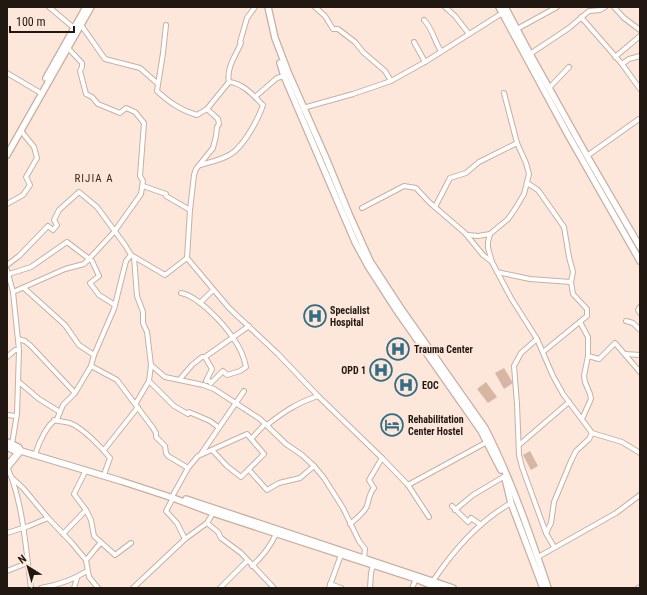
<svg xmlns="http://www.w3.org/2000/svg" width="647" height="595" font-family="'Roboto Condensed',sans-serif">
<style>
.green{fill:#d7b7a4}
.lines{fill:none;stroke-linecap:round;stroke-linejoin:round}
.street-casing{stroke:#c9afa0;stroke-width:6}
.secondary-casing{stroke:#c9afa0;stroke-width:8}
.street{stroke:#fff;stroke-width:4}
.secondary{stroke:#fff;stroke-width:5.5}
.labels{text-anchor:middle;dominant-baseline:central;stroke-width:4;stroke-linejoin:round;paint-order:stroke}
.poi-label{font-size:10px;font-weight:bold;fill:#211812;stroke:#fde7da;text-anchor:start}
.neighbourhood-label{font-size:11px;letter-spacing:1px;fill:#3d291c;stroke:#fde7da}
</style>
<rect width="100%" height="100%" fill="#fde7da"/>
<!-- green -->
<g class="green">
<path d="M504,368L513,383L504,389L495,373Z"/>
<path d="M486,382L497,397L488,403L477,389Z"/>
<path d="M530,451L538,466L531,470L523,455Z"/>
</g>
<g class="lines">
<!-- street casing -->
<g class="street-casing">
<g id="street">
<path d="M49,7L74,28"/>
<path d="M315,7L325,16L333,29H338L355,42L363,52L385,71L391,81"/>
<path d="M445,7L455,16L469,34"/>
<path d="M614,7L624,18L640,30"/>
<path d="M581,17L622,64L640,89"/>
<path d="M424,20C433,29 434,41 441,51"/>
<path d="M81,25L105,59L140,68L157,83"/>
<path d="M166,25L163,53L157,91C169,102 180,110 197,115L207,109L229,82"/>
<path d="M517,29L557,7"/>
<path d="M414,42L425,62"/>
<path d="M530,54L569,28L589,11L600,10L605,7"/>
<path d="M615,57L640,36"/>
<path d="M622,64L629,59L640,56"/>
<path d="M7,73L39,92"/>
<path d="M229,82C226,68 236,55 241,43L240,42L247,18L255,7"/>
<path d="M551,86L569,67"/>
<path d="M255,97L277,78L284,76"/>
<path d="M303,108L353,94L391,81L425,62L504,12"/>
<path d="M207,109L218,119L219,124L217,127L216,136L213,148L196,169L194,175L190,210L187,258L229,308L278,354L318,396L382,458L408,485L487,442"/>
<path d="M587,156L639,119"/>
<path d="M200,165C211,162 226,159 235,151C246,141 258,120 263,105C254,96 243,83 229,82"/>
<path d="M527,183L538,190L564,227L569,257L573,272L571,282L573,294L587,309V316L543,352"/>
<path d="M143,186L166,194V196L190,210"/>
<path d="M7,204L23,195L30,185L26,177L37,158L34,147L21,131"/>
<path d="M435,207L450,178L466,173L479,162L517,143"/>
<path d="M362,208L404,186L416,188L429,202L465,233L483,255L492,262L511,298L537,339L553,376L563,394L592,433L622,442L640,453"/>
<path d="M468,235L478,236L490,234"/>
<path d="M134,257L137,296L143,312V323L147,332L151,365L149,381L136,403"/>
<path d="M492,262L488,248V242L490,234L508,219L515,209L524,194L529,174L526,163L517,143L504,93"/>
<path d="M7,265L19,256L48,226L53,230L57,225L54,220L59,210L79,192L97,207L125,245L131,255L165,275L187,258"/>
<path d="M7,270L13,292L19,350L17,414L12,444"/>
<path d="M497,272L530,279L571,282"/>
<path d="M9,274L31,267L67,242L92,261L99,276L90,283L99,295L115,305"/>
<path d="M24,288L65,325L79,345L94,355"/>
<path d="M13,292L65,269L84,264L89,259L114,232L141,194L143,181L140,176L144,123L135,112L126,108L120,113L98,104L92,97L86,94L80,71L82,67V63L68,48"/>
<path d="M181,293C198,296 224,324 233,338C239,346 244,357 246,367L240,371L227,375L223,371L211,383L207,379"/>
<path d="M200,303L213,290"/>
<path d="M640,307L638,310L640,313"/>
<path d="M626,321L633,323L640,330"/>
<path d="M580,322L588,337V356L584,376L585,382L590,394L591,399L582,419"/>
<path d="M18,339L25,341L31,346L75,393"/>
<path d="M537,339L521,353L514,366L517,404L519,455L522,467L546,533"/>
<path d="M625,354L640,355"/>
<path d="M588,356L599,359L615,343L640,372"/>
<path d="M7,357L15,350H19"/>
<path d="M151,365L165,377L203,385L214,389L260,419L286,444L302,455L314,466L324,478L343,508L359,541L365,549L364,558"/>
<path d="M91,366L117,380L153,428L156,433V437L165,446L166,453L168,456L188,468"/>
<path d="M180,379L192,365L202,357H205"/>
<path d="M149,381L174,406L188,414L189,412L210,421L218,427"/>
<path d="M206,381L212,369L205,357L249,326"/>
<path d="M19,382L39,399L60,412"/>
<path d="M7,415L16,416"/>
<path d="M54,420C59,421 65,422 70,423C83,428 102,448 110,458L105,472"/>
<path d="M267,425C285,411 297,403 318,396"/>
<path d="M252,438L265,424"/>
<path d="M519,445L569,402"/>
<path d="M104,450L138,407"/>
<path d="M36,452C39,442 48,423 57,419L63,405L75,393L91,366L94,355L114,309L126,261L131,255"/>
<path d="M201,454L244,391"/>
<path d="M7,464L17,453"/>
<path d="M7,469L20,453"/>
<path d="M8,469C23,502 26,551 31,588"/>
<path d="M86,470L74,494L86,510L91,520L94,536L115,555L131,543"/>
<path d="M249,470L267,490L279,483L300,478L314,466"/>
<path d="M12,478L23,488L48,518L71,542L86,560L89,577L98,588"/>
<path d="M408,485L429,517"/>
<path d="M173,495L188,468L198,456L247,434L264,454L241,477L227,466L212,450"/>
<path d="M173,498L166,511L177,523L185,539"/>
<path d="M452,506L468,522L471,518L481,525"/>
<path d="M455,510L473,495L505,476"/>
<path d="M207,523L218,532L221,538L241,553L274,588"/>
<path d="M350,524C356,519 364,513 367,506C369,499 369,494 374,488L369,480L382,458"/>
<path d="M7,533L29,526L48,518"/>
<path d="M63,534L86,510"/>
<path d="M554,547L546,533L551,523L554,502L571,461L576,451L589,439L592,433"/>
<path d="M538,557L616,513L640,495"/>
<path d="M86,560C90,556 97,546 101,543"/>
<path d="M252,566C263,556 270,547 276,534"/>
<path d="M7,571L27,563"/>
<path d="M433,581C453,551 479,521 511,503"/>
<path d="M330,584L341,588"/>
<path d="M41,588C58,585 73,580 87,571"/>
<path d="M74,588L77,578"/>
<path d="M133,588L185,539L207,523L213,513"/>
<path d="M220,588L247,561"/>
<path d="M329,588L341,555"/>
<path d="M370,588L371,573L373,565"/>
<path d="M412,588L416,579"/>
<path d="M638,588L640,587"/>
</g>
</g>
<!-- secondary casing -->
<g class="secondary-casing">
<g id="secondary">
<path d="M268,7L275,38L288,72L326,158L349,214L370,261L400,307L485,428C511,479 530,534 548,588"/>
<path d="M499,7L567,133L640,261"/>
<path d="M505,7L530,54L587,156L640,247"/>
<path d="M280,63L284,76L355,242L368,266L397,311L481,431L501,470"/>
<path d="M46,78L86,7"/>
<path d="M7,155L91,7"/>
<path d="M7,442L18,447"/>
<path d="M7,447L15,451"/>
<path d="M21,451L19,448L15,450L17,453H18L21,451L121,481L173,498L213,513L416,579L438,588"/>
<path d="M505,478L511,503L543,588"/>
<path d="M186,499L453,588"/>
</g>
</g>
<!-- street -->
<use href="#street" class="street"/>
<!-- secondary -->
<use href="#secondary" class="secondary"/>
</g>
<!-- icons -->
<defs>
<g id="hospital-ring" transform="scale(1.15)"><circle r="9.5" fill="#fde7da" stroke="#326c85" stroke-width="1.5"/><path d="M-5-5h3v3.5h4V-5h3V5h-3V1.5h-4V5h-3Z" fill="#326c85"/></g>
<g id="hotel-ring" transform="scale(1.15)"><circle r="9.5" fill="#fde7da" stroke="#326c85" stroke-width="1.5"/><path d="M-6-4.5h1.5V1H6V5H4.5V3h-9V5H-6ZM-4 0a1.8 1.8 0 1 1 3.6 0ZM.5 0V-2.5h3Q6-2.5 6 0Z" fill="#326c85"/></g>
</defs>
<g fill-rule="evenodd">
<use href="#hospital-ring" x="315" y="316"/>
<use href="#hospital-ring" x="398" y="349"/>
<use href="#hospital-ring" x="381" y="370"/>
<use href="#hospital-ring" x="406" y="385"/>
<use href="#hotel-ring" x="392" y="425"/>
</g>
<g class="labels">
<!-- poi labels -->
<g class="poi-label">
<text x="330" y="310">Specialist<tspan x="330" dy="12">Hospital</tspan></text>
<text x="414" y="349">Trauma Center</text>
<text x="366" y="370" text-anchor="end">OPD 1</text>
<text x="422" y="385">EOC</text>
<text x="408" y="419">Rehabilitation<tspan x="408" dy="12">Center Hostel</tspan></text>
</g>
<!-- neighbourhood labels -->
<g class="neighbourhood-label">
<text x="94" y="178">RIJIA A</text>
</g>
</g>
<!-- border -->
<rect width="647" height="595" fill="none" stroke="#211812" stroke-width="16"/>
<!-- north arrow -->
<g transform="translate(28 567) rotate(323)" stroke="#fde7da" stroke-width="3" paint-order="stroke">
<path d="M0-3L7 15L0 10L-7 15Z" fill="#211812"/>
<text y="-6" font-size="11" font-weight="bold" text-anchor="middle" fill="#211812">N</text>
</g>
<!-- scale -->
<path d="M10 26v6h64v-6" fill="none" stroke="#211812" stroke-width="2"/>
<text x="16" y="26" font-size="12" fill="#211812" stroke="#fde7da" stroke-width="3" paint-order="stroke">100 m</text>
</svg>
